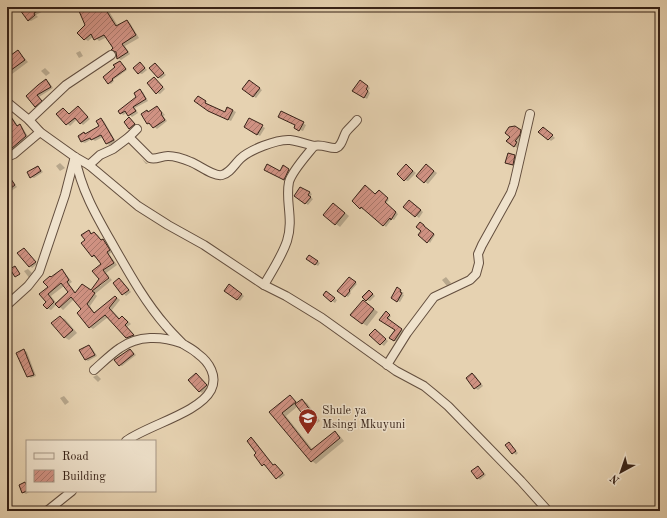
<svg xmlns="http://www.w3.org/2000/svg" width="667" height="518" font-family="'Old Standard TT',serif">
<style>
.shadow{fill:#0003;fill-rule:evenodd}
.building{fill:url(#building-hatch);stroke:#372217}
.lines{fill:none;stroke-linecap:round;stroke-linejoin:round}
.street-casing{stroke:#634e3e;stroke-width:10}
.street{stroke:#efe2cc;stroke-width:8}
.labels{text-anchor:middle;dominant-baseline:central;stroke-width:3;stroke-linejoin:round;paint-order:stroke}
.poi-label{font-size:12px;fill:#372217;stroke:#efe2cc;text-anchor:start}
</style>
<defs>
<pattern id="building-hatch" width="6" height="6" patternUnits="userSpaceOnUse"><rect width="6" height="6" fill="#d09283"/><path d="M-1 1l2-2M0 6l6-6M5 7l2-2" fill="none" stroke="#aa776a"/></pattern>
</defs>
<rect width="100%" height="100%" fill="#e6d2b1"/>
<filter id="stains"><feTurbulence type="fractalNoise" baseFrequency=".005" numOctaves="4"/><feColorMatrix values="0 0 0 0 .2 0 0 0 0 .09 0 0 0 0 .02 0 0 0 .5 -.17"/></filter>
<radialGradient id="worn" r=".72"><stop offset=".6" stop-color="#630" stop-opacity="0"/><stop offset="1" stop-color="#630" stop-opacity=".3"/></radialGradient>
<!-- shadow -->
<g class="shadow">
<path d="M22,7H45L47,9L36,15L38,17L31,21L28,20Z"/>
<path d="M101,7L107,8L118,26L127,21L130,23L139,38L125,46L130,54L121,60L118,58L117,52L107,37L99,41L94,36L88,41L85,39L87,26L85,10L92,12Z"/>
<path d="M18,51L28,62L8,77L7,56L9,58Z"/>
<path d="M80,51L83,56L79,58L76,53Z"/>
<path d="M120,62L127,70L113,80L114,81L111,84L109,83Z"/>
<path d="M140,63L147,70L142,74L139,73Z"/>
<path d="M155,64L166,75L161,79L158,77Z"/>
<path d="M45,68L50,73L46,76L41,71Z"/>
<path d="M154,78L165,89L160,94L157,93Z"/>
<path d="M46,81L49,82L53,88L39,97L44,103L38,108L27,96Z"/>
<path d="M363,82L370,88L368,91L370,93L367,99L353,91Z"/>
<path d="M252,83L262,90L256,98L253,96Z"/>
<path d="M140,90L143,92L148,101L135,108L138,113L132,117L127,113L123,115L121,113L138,97Z"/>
<path d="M198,97L208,104L207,105L225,114L228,108L236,112L231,121L212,112Z"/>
<path d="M78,107L90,119L83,125L77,119L70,126L58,114L64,109L70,115Z"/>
<path d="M157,107L165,115L163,116L167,121L157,129L152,125L148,124L142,115L149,113Z"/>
<path d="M7,110L18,126L22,127L29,138L10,152L7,151Z"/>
<path d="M282,112L306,125L303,131L295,128L296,125Z"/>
<path d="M101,119L104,121L116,142L110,145L107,144L103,137L95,141L92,139L85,143L82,142L101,127Z"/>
<path d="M130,119L137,126L133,130L125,122Z"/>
<path d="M250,119L265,128L260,136L245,127Z"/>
<path d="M518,128L523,133L522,136L517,143L519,144L517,148L508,141Z"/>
<path d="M546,130L555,138L551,141L540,132Z"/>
<path d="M515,156L517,158L515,166L506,163Z"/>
<path d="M141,158L142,159L148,164H146Z"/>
<path d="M60,163L65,168L60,171L56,166Z"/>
<path d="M406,165L416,173L408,181L405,180Z"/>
<path d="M38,167L43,172L34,178L31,177Z"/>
<path d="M283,167L292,171L287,180L265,169L280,172Z"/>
<path d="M429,167L437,173L428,184L417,176Z"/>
<path d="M11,180L17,187L11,191L7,188V183Z"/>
<path d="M306,190L312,194L310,197L313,199L308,205L295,195Z"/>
<path d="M381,193L389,200L386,203L398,214L394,220L392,219L386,227L364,208L363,210L361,208L353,201Z"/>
<path d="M412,202L423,212L419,218L404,206Z"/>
<path d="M338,207L349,216L340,227L336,224Z"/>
<path d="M7,213L11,219L7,222Z"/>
<path d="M420,223L435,235L430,243L422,231Z"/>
<path d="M89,231L93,234L95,233L98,235L102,241L107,242L112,252L109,254L117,265L106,273L109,276L100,284V286L110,278L112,280L95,294L97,296L90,306L95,314L115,297L119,299L120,300L112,310L120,319L123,317L126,319L131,324L127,327L136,337L130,340L126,338L108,317L93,329L90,327L83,309L74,299L63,310L57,304L51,310L47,308L48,302L41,294L49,287L52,278L62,271L65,273L72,282L69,284L76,293L91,291L100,279L103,264L97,257L96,258L92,256L86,240ZM64,286L69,293L57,304L51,296Z"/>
<path d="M24,249L37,264L32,268L19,253Z"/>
<path d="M309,256L320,263L318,266L307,259Z"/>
<path d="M28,269L34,275L30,279L24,271Z"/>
<path d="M446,277L451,283L447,286L442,280Z"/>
<path d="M119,279L122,281L131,292L126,296L114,283Z"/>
<path d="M352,279L357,284L350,292L351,293L348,297L338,291Z"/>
<path d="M232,287L244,296L240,301L237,299Z"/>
<path d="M397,289L404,293L402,294L404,295L400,302L392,298Z"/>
<path d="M370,291L375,296L370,301L367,300Z"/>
<path d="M329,294L337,300L335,303L324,295Z"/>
<path d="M367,304L378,312L367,326L362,323Z"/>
<path d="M388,314L391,316L388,320L404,331L397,342L391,338L396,330L380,320Z"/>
<path d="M60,317L65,319L77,333L69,340L64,337Z"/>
<path d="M378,332L388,341L384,346L370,335Z"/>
<path d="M89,346L92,348L97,356L88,361L86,360Z"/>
<path d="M24,350L27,352L36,376L31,378L28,376Z"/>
<path d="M130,350L136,355L122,366L120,365Z"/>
<path d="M196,374L209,387L202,393L199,391Z"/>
<path d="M472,374L475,375L483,386L478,390L475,388Z"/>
<path d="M97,375L101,379L98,382L93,377Z"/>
<path d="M64,396L69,402L65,405L60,398Z"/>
<path d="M290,397L298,403L302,400L307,403L320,421L314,425L309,422L298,406L286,416L313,450L335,433L339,435L344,441L316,464L312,461L271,412Z"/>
<path d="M251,438L254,440L274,466L278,467L285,475L280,479L267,465L265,466L263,465Z"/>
<path d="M509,443L518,453L516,455L506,445Z"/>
<path d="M478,467L486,475L480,480L478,478Z"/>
<path d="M25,483L27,485V491H31L26,494L23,492Z"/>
<path d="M278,508L281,511H272Z"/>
</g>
<!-- building -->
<g class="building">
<path d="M24,7H45L34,13L35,15L28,21L20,10Z"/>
<path d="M99,7H104L116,26L127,20L136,35L122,44L128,52L117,59L116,52L111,50L113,48L104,35L94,40L91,34L84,40L77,33L85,25L79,11L85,8L86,11L89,9L90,11Z"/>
<path d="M18,50L25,60L7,73V58Z"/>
<path d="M120,61L126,69L112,79L113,80L108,84L103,77L115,67L113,65Z"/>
<path d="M140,62L145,68L138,74L133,68Z"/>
<path d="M155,63L164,73L158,78L149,68Z"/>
<path d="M154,77L163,87L156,94L147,83Z"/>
<path d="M46,79L51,87L37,95L42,101L35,107L26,96L38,85Z"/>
<path d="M249,80L260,88L253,97L242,89Z"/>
<path d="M360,80L368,86L366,89L368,91L364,98L352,91Z"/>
<path d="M140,89L146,99L133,107L136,111L128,116L125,111L120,114L118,111L136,97L134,93Z"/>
<path d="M198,96L206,101L205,103L225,112L227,107L233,110L228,120L208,111L194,101Z"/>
<path d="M78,106L88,117L80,124L75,118L66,125L56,114L63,108L69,114Z"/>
<path d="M157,106L162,113L161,114L165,120L153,128L149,123L147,124L141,114L147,110L148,112Z"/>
<path d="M7,111L17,126L20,124L26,136L11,149L7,151Z"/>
<path d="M281,111L304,122L299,131L294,128L295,125L278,117Z"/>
<path d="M129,117L135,124L129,129L124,122Z"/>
<path d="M101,118L114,140L106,144L101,135L91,140L90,138L81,142L78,136L84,132L85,134L99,126L96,121Z"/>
<path d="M249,118L263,125L257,135L244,127Z"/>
<path d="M515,126L521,130L520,135L515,141L517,142L514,147L506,141L510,137L505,133L509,127Z"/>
<path d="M543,127L553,135L548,140L538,132Z"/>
<path d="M508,153L515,155L513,165L505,163Z"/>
<path d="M267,164L280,171L283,165L289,169L284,180L264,170Z"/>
<path d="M406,164L413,171L404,181L397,174Z"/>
<path d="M426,164L434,171L424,183L416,176Z"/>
<path d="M38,166L41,171L30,178L27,172Z"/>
<path d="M11,179L15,185L7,191V182Z"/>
<path d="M365,185L375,194L379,190L388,198L385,202L396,212L391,220L390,218L383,226L361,207L360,209L352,201Z"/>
<path d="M300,187L310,192L308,195L311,197L305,204L294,196Z"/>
<path d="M409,200L421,210L415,217L403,207Z"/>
<path d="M333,203L345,213L335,225L323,215Z"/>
<path d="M420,222L424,225V226L434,234L427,243L418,235L421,231L416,227Z"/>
<path d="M89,230L91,234L94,232L101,240L103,239L110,250L107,252L114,263L103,270L109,278L92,291L95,293L87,304L94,313L115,296L117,298L109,308L119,319L122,316L128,322L125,325L134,335L126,338L105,315L89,328L77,313L81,309L71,297L59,308L55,304L68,292L61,283L48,294L54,302L47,309L43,305L46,302L39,294L48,287L43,282L50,276L51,277L62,269L69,280L67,282L75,293L82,284L91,290L99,279L92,271L101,264L94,255L92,257L81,243L85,240L81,235Z"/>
<path d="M24,248L36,262L29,267L17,253Z"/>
<path d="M309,255L318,261L315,265L306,259Z"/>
<path d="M15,266L20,274L15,277L10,269Z"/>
<path d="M349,277L356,282L349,290L350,291L345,297L337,291Z"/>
<path d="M119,278L129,290L122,295L113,283Z"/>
<path d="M229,284L242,294L237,300L224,291Z"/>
<path d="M397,287L401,290L400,292L402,293L397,302L391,298Z"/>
<path d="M369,290L373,294L366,301L362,297Z"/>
<path d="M326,291L335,298L331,302L323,295Z"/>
<path d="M363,300L374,309L362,324L350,315Z"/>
<path d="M386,311L390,315L387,318L402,329L394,341L389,338L395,330L379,320Z"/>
<path d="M60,316L73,330L64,338L51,323Z"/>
<path d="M375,329L386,339L380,345L369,335Z"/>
<path d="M89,345L95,355L85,360L79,350Z"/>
<path d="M24,349L34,375L27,377L16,353Z"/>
<path d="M130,349L134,354L119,366L114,360Z"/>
<path d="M196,373L207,385L199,392L188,380Z"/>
<path d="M472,373L481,384L474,389L466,378Z"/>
<path d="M290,395L296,402L282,413L311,450L335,431L340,438L311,462L269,412Z"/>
<path d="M302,399L316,418L309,423L295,404Z"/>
<path d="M251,437L273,465L275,464L283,473L276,479L264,464L262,466L254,455L256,453L247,441Z"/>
<path d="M509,442L516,451L512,454L505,445Z"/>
<path d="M478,466L484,474L477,479L471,471Z"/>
<path d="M25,482L27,486V491L22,493L19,485Z"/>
</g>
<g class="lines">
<!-- street casing -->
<g class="street-casing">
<g id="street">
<path d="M7,102L29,120L40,132L75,157L89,165L138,206L168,225L204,245L264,285L286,296L322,318L396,371L424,386L435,395L448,406L521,481L548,511"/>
<path d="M29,120L66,85L111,55"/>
<path d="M129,137L150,158C156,160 161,156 168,156C175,156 184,159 191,162C199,165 214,177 222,175C230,173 234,165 240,159C249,150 277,139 290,140C298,141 306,144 314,146"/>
<path d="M7,157L14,154L40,132"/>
<path d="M75,157C81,190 97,217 113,245C129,273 145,302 166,326C171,332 177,338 183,344C188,347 194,350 198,354C209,362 218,376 211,390C199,413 148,425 126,441"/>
<path d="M89,165L100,155L113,149L129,137L137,129"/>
<path d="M264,285C272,271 282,256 287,241C294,219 285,201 289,182C292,171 307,155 314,146C323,144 330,149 336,148C342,146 343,137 346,132C349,128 354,124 357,120"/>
<path d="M7,305L28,286L39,272L65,195L74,160"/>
<path d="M387,365L407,333L434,297L470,280L476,274L479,263L478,254L482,245L511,193L514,184L530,114"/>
<path d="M94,370C102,363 111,354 120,348C138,335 162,336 181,343"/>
<path d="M47,511L72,491"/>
</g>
</g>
<!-- street -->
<use href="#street" class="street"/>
</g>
<!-- icons -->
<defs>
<g id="school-pin" transform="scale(1)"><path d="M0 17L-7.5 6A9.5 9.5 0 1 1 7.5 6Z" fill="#8f2418" stroke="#efe2cc"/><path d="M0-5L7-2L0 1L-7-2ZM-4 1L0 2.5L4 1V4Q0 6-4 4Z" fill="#fff"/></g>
</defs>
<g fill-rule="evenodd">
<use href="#school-pin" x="308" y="418"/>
</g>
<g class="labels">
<!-- poi labels -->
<g class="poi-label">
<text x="322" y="411">Shule ya<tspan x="322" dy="14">Msingi Mkuyuni</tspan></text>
</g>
</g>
<!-- margin -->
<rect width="667" height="518" fill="none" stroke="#e6d2b1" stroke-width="24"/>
<rect x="8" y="8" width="651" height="502" fill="none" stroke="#372217" stroke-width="2"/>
<rect x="12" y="12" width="643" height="494" fill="none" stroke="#372217"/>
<!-- legend -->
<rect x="26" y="440" width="130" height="52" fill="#efe2cc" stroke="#a59584"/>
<rect x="34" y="453" width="20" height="6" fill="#efe2cc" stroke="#a59584"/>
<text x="62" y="460" font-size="12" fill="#372217">Road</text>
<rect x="34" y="470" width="20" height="12" fill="url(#building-hatch)" stroke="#a59584"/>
<text x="62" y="480" font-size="12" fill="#372217">Building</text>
<!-- north arrow -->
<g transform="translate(621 472) rotate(220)" stroke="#efe2cc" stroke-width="3" paint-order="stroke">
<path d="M0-3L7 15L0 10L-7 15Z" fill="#372217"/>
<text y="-6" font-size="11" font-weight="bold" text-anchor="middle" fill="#372217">N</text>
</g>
<rect width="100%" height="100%" filter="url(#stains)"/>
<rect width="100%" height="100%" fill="url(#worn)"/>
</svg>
